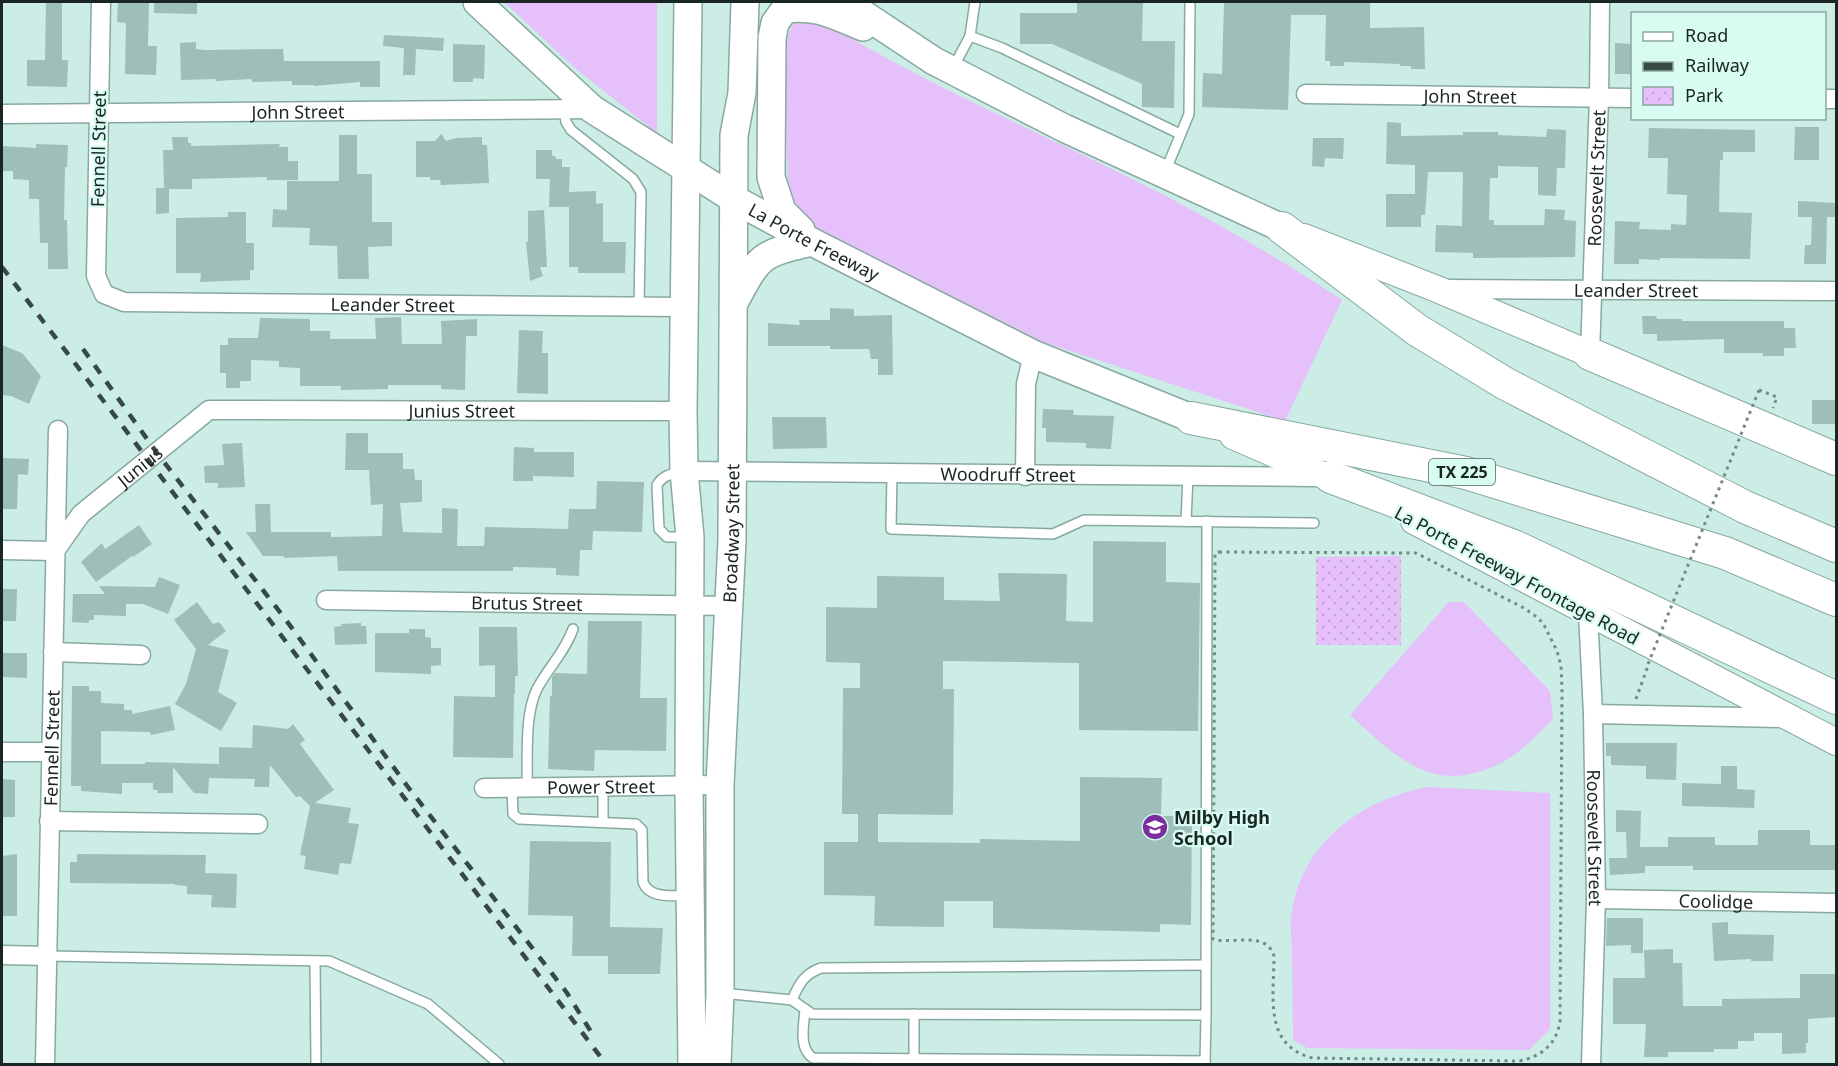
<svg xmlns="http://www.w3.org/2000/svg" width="1838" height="1066" font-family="'Noto Sans',sans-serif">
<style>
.green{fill:#e5c0fa}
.park{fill:url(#park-dots)}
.building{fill:#9ebfb7}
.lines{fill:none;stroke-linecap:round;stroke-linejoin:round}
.service-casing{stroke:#88a9a1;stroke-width:12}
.minor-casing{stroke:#88a9a1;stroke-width:21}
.secondary-casing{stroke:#88a9a1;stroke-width:28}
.primary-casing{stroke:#88a9a1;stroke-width:30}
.motorway-casing{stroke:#88a9a1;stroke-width:34}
.path{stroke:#738b86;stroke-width:3;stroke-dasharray:3 4.5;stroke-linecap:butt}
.service{stroke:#fff;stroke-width:9}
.minor{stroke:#fff;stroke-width:18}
.secondary{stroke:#fff;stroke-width:26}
.primary{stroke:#fff;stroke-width:27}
.motorway{stroke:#fff;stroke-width:32}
.rail{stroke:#374845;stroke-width:4.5;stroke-dasharray:10 10;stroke-linecap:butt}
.path-bridge{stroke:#738b86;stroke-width:3;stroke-dasharray:3 4.5;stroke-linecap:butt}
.labels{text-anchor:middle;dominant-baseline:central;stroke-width:4.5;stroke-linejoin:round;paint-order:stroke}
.shield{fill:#d8fbf2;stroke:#526662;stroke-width:1.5}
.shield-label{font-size:16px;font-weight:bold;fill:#192624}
.street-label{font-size:18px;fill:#192624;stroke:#d8fbf2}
.poi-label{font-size:18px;font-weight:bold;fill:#192624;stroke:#d8fbf2;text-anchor:start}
</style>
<defs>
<pattern id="park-dots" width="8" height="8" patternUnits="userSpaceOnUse" patternTransform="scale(1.5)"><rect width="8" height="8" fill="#e5c0fa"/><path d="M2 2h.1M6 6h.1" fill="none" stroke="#c4a5d6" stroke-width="1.8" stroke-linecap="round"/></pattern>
</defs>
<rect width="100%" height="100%" fill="#cbede5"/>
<!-- green -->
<g class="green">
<path d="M504,2H657V133L576,69Z"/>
<path d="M817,18C928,87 1050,136 1166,196C1226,228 1285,262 1342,300L1285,421L1043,342L805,224L788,192L784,46L793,24Z"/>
<path d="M1449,602H1464L1550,691L1553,719C1542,730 1531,742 1519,751C1507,761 1493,768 1478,772C1424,789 1387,748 1350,715Z"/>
<path d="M1428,787L1550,793V1029L1529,1050L1307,1048L1293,1040C1293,1011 1292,982 1292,953C1292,939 1289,924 1292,911C1303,842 1362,799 1428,787Z"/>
</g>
<!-- park -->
<path class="park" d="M1401,556V645H1316V557Z"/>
<!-- building -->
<g class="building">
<path d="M46,2H62V60H68L67,87L27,86V60H45Z"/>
<path d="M118,2H149L148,46H157L156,75L125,74L126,23L117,22Z"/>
<path d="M154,2H197V14L154,13Z"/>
<path d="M1077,2H1143L1142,41H1175L1174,108L1142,107V84L1052,44H1020V13H1077Z"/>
<path d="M1224,2L1370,3V28L1424,27L1425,69H1411V66H1400V64L1344,62V66H1330V61H1325L1326,15H1291L1288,110L1202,107L1203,73L1222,74Z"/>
<path d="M384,35L444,38L443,51L416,49L415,75H403L404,48L383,46Z"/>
<path d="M196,42V49L205,50L283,49L284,61H380V87H360V82L314,86V85H292V81L253,82L251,79L216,81V79L181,80L180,43Z"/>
<path d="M1615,43L1632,44V74H1615Z"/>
<path d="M453,44L485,45L484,79L473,78V82H453Z"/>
<path d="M1387,122L1401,123V136L1463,135V132H1498V135L1546,137L1547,129L1566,130L1565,168H1557L1556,196L1538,195V167L1498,166V178H1490L1489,220H1494V225H1544L1545,209L1565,210L1564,220L1576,221L1575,257L1473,258V253L1435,252L1436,225L1462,226L1463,172H1428L1425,215H1421V227H1386V194H1415V165L1386,164Z"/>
<path d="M1795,127H1819V160H1794Z"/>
<path d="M1649,128L1755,130V152H1723V160H1720L1719,212L1752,213L1750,259L1660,258V260L1639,259V264H1614L1615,221L1640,222L1639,229L1671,230V224L1686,225L1687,195L1667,194L1668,158H1648Z"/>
<path d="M441,134L446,141L456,138L482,137V145H487L489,183L441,185L440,180H430V177H416V141H435Z"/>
<path d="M339,135H357V174H372V222H392V246L368,247L369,279H338L337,246L309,245L310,228L272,227L273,209L287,210V181H339Z"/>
<path d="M172,137H188V143H191V146L280,144L279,147H288V161H298V180H267V177L192,179V189H169V213L156,214V188H164L163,150H173Z"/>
<path d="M1313,138H1344L1343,159L1325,158L1324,167L1312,166Z"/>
<path d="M36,144L68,145L67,167H65L64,220H67L68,269H48V243H40L39,199H29V180L13,179V171H2V146L36,148Z"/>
<path d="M536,150H552V156H555L556,159H562V167H570L569,192L596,191V204L603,203V242H626L625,273H578V267H569V207H549L550,179H536Z"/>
<path d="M1798,201L1836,203V217H1827L1826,264H1804L1805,245H1811L1812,217H1798Z"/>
<path d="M544,210L547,267H540L543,276L530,281L526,242H528V211Z"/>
<path d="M228,212H246V243H254V270H250V280L200,282L201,273H176V218L228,217Z"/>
<path d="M830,308L854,309V316L892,315L893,375H878V359H871L869,349H830V346H768V323L800,325L799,320H830Z"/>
<path d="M1642,316H1656L1657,319H1682V321H1784V328H1795L1796,348H1784V356H1763V353H1724V339L1657,341V334H1643Z"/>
<path d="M401,317L402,344H442L441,321L477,319V336H466L465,390L441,389V385H388V389L341,390V386H300V368L279,367V361L251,360V381H240V388H226V373H220V345H228V338H258L260,318L310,319V331H330V339H376L375,318Z"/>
<path d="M519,330L543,331L542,353H548V394L517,393Z"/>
<path d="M2,345L22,353L41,376L29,404L11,396L2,395Z"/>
<rect x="1812" y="400" width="24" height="24"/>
<path d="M1043,409L1074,410L1073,415L1114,416L1111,449L1086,448V443L1046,442V428H1042Z"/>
<path d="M772,417H826L827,448L773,449Z"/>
<path d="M346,433H368V453H403V469H414L415,480H422V502L400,503L403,532L442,533V508L458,509L457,546H484L485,527L568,529L569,509H596L597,481L644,482L642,532L593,531L592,550H580L579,576L556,575V568L513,567V571H338L337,556L284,558V556H263L246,532H256L255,504H270L271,532H331V537L382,536L383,504L371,505L369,470H345Z"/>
<path d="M242,443L245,487L218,488V483H205L204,466L224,465L222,444Z"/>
<path d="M514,447L534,448V452H574V477L533,476V481H513Z"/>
<path d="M2,458L29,459L28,475L18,474L17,509H2Z"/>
<path d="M139,525L152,544L133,557L132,556L96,582L81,562L102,543L105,549Z"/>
<path d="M1093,541L1166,542V582L1200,583L1198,731L1079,730V663L943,661V689H954L953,815L878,814V842L980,843V839L1080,841V777L1162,778L1161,816H1192L1191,925L1160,924V932L993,928V901H944V927L874,926L875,896L824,895V842H858V814H842L843,688H860V663L826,662V607L877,608V576L944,577V600L1000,601L998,573L1067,574L1066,621L1093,622Z"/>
<path d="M159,577L180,585L168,614L143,604H126V616L94,615V620H89V623L72,622L73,594H105L99,586L155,587Z"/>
<path d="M2,589H17L16,621H2Z"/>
<path d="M197,602L213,624L219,622L226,631L208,645L229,650L218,692L237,703L221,731L175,704L186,684L196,649L174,620Z"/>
<path d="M588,621H642L640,698H667L666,751L595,750L594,771L548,769L550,696H552V677L555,673L587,674Z"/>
<path d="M361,623V626H366L367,644L335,645L334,627L342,626L341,624Z"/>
<path d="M479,627H517L518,676H515V694H514L513,758L453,757L454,696L495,697V665L479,666Z"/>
<path d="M409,629H425V637L431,638V648H441V665L431,666V674L375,672V633H409Z"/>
<path d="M2,653H27V678L2,677Z"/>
<path d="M72,686H89V691H101V703L124,704V710H132V714L170,706L175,730L151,735L150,732L101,731V764H145V762L219,764V747L252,748L253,725L288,729L293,724L305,740L300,744L334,790L315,803L351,808L348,823L359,824L351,864L340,863L338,875L304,869L306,856L300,855L310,806L300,796L296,797L270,765L269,787H254L255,779L209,778L208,794L194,793L173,767V793H157L158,790H153V783H122V794L81,791V786H71Z"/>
<path d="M1606,743H1677L1676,780L1646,779V766L1611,765V756H1606Z"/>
<path d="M1721,766H1737V789L1755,790L1754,808L1682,806V783L1721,784Z"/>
<path d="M2,779L15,780V817H2Z"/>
<path d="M1616,810L1641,811L1640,847H1668V837H1715V845H1758V830H1810V845H1836V870H1693V866H1645V873L1610,875L1609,858H1627L1626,832H1616Z"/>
<path d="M530,841L611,842L610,927L663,928L660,974H608V956H572L573,916L528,915Z"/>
<path d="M17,854V916H2V878H3L2,856Z"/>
<path d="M77,854L206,855L205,873L237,874L236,908L211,907L212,895L187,894V886L175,885V884L70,883V862H77Z"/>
<path d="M1607,918H1643V953H1631V945L1606,946Z"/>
<path d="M1728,922V934L1774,935L1773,961H1751V959L1714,961L1712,923Z"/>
<path d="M1673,949V963H1682L1683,1006H1722V999L1800,998V974H1836V1017L1808,1019V1043H1806V1053L1782,1054V1033H1754V1041H1738V1049H1714V1052H1668V1057H1644L1646,1024H1613V978H1645L1644,950Z"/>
</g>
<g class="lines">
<!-- service casing -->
<g class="service-casing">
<g id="service">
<path d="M970,36L975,2"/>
<path d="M953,68L970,36L1002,48L1180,134"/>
<path d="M564,109L566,122L571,130L633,179L641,192L639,307"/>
<path d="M1165,172L1189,114L1190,2"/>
<path d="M682,472C671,474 663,475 657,485L659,529L667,537H687"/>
<path d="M892,474L891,529L1053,534L1084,520L1314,523"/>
<path d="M1186,521L1188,476"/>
<path d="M603,786V822"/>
<path d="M527,787C528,759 524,715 537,689C548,668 565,652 573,629"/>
<path d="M512,788L513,814L519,819L636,824L642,830L643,882C649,899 672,895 688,896"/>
<path d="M48,956L329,961L428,1004L499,1064"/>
<path d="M315,961L316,1064"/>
<path d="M722,993L792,1000L812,1014L1206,1015L1207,521"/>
<path d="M792,1000C799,984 804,974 821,968L1206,965"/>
<path d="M805,1009C804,1025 798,1048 813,1058L1205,1061"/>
<path d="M914,1014V1063"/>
<path d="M1205,1064L1206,1015"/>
</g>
</g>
<!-- minor casing -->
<g class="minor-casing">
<g id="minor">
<path id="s1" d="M101,2L96,276L104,294L124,302L683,307"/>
<path id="s2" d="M1306,94L1632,98"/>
<path d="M1824,99H1836"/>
<path id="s3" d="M2,114L592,109"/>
<path id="s4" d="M1447,289L1836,291"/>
<path id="s5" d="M1590,354L1599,98L1600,2"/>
<path id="s6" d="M684,471L1318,477"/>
<path d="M1025,476L1026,384L1033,354"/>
<path id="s7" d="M2,550L55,551L81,514L209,410L683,411"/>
<path id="s8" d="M326,600L728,606"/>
<path id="s9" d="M1588,612L1593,714L1596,899L1591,1064"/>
<path d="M53,652L141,655"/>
<path d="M1593,714L1786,718"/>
<path d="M2,752H50"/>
<path id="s10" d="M484,788L720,785"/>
<path d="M49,821L258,824"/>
<path id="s11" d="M1596,899L1836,903"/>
<path d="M2,955L48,956"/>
<path id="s12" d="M45,1064L58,430"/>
</g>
</g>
<!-- secondary casing -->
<g class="secondary-casing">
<g id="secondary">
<path d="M1304,237L1437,289L1590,354"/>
<path d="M1233,436L1348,486"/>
<path d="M1414,521L1836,742"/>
</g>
</g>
<!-- primary casing -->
<g class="primary-casing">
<g id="primary">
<path id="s13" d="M477,2L592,109L734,199L812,242L1033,354L1191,418"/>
<path d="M688,2L683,411L684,471L690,537L689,785L692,1064"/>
<path d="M845,2L934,61L1064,128L1282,228"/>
<path d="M801,230L782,211L771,177L772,38L775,23L785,9C818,5 833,15 863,27"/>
<path d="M735,301C760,254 761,254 812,242"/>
<path id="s14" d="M717,1064L720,993V785L732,540L734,135L742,93L745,2"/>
</g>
</g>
<!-- motorway casing -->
<g class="motorway-casing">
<g id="motorway">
<path d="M1282,228L1417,330L1506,384L1745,507L1836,546"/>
<path d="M1590,354L1836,459"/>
<path d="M1191,418L1466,473L1725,553L1836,600"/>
<path d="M1331,477L1516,547L1836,698"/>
</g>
</g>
<!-- path -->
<g class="path">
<path d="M1759,390L1777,397L1773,408"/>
<path d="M1219,552L1416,553L1524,608L1534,615L1543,623L1557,651L1561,666L1562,689L1560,1021C1557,1044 1541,1057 1519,1061L1313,1058C1263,1046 1274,996 1274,956C1266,930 1232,945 1213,939L1215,556V553Z"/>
<path d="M1636,699L1648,666"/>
</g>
<!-- service -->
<use href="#service" class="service"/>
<!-- minor -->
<use href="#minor" class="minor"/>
<!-- secondary -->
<use href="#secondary" class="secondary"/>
<!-- primary -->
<use href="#primary" class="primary"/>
<!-- motorway -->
<use href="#motorway" class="motorway"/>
<!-- rail -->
<g class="rail">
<path d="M2,267L606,1064"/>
<path d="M83,349L157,453L286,620L408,787L567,993L593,1035"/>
</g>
<!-- path-bridge -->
<path class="path-bridge" d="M1648,664L1759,390"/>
</g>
<!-- icons -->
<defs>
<g id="school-disc" transform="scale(1.35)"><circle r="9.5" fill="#7a2d9e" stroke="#d8fbf2"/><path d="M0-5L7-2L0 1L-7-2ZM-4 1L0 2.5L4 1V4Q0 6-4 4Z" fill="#fff"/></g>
</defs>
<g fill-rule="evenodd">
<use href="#school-disc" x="1155" y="827"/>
</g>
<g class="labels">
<!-- shield labels -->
<rect class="shield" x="1429" y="459" width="66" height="26" rx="4.5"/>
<g class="shield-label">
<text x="1462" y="472">TX 225</text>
</g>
<!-- street labels -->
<g class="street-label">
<text stroke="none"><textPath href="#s2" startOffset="164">John Street</textPath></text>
<text stroke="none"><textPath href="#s3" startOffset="296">John Street</textPath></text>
<text transform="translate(98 149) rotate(-89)">Fennell Street</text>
<text stroke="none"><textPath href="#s5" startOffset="176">Roosevelt Street</textPath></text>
<text stroke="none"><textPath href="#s13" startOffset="416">La Porte Freeway</textPath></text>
<text stroke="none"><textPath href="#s4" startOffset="189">Leander Street</textPath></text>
<text stroke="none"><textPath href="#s1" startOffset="584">Leander Street</textPath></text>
<text stroke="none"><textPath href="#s7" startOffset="516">Junius Street</textPath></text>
<text stroke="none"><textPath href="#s7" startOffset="174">Junius</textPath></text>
<text stroke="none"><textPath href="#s6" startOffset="324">Woodruff Street</textPath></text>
<text stroke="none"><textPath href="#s14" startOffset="531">Broadway Street</textPath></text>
<text transform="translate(1517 575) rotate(28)">La Porte Freeway Frontage Road</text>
<text stroke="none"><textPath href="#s8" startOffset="201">Brutus Street</textPath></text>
<text stroke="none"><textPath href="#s12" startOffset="316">Fennell Street</textPath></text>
<text stroke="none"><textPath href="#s10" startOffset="117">Power Street</textPath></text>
<text stroke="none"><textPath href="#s9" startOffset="226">Roosevelt Street</textPath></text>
<text stroke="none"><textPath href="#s11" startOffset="120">Coolidge</textPath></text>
</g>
<!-- poi labels -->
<g class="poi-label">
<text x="1174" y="817">Milby High<tspan x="1174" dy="21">School</tspan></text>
</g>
</g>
<!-- border -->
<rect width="1838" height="1066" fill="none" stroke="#192624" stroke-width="6"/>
<!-- legend -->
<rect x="1631" y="12" width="195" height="108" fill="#d8fbf2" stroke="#8ca6a0" stroke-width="1.5"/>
<rect x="1643" y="32" width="30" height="9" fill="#ffffff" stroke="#8ca6a0" stroke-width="1.5"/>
<text x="1685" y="42" font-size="18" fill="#192624">Road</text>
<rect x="1643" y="62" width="30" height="9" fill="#374845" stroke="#8ca6a0" stroke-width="1.5"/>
<text x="1685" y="72" font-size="18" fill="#192624">Railway</text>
<rect x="1643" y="87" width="30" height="18" fill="url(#park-dots)" stroke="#8ca6a0" stroke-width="1.5"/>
<text x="1685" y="102" font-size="18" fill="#192624">Park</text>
</svg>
